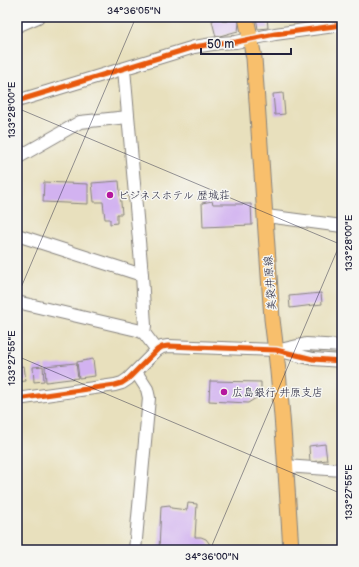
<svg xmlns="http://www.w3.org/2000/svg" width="359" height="567" font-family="'Balsamiq Sans','Klee One',sans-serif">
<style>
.building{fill:#d2b2f0}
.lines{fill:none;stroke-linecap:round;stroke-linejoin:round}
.minor-casing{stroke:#85817c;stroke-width:14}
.major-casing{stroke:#85817c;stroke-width:17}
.minor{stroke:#fff;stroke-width:12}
.major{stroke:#f8bf6c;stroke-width:15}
.cycleway-casing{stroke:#f6f6f2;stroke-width:8}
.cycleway{stroke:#e8590c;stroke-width:5}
.ticks{fill:none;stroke:#22223b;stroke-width:1;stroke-opacity:0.45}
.poi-dot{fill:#b5179e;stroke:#f6f6f2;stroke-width:1.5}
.labels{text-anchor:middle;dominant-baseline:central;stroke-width:3;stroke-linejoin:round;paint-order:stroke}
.poi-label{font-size:11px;fill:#22223b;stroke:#f6f6f2;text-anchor:start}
.street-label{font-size:11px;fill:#22223b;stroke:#f6f6f2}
.neatline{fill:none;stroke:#22223b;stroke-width:1.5}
.ticks-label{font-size:10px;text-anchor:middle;fill:#22223b}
</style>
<rect width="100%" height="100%" fill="#f6f6f2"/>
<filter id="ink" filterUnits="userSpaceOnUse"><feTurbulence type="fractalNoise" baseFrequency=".025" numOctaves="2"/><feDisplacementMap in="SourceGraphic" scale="8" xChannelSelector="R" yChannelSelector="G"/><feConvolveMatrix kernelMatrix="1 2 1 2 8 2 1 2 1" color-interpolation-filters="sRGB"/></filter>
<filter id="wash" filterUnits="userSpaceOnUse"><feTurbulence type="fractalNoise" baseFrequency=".012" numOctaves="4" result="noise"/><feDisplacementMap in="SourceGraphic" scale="16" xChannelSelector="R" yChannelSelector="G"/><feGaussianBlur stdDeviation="0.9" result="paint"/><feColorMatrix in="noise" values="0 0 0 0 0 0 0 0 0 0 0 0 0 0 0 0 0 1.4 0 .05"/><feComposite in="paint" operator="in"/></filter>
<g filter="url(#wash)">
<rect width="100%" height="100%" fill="#e8e0bd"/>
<g id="blocks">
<!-- building -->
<g class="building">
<path d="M218,17H221L222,21H228L227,17H238L239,23L238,31L216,37L212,21Z"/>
<path d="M256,17H267L268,28L258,29Z"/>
<path d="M283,93L285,114L275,115L273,94Z"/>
<path d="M119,181L122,214H117V223L110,224V219H105L103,202H94L92,183Z"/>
<path d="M44,182L88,184V204L43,202Z"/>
<path d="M212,201L213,204H251L252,225L203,227L202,203Z"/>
<path d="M321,293L322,304L290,308L289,296Z"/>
<path d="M93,359L95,376L79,378L77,362Z"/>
<path d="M76,363L78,378L46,382L45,366Z"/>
<path d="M24,366L26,381L17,382V367Z"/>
<path d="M43,366L44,381L34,382L33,367Z"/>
<path d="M210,381L261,382V395L248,403L209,401Z"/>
<path d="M325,444L327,460L310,462L309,446Z"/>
<path d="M188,503L197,504L195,537H201L206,539L209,543L211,550H159L161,506L170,505L171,508L187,510Z"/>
</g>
</g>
</g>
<g filter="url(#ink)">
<use href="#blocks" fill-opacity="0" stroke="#85817c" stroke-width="1"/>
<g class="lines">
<!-- minor casing -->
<g class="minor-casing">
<g id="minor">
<path d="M17,26L38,17"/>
<path d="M124,69L142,275L145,326L144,333"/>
<path d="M17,101L194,47L219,43L236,42L275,34L342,25"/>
<path d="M17,158L80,122L128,117"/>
<path d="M265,216L274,217L342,226"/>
<path d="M17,235L142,275"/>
<path d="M17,302L137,330L144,333L157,350"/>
<path d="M280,350L306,344L342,346"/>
<path d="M17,399L115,385L122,383L128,379L157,350L162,347L168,346L276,350L313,359L342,361"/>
<path d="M285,466L342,470"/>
<path d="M135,550L149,398L147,389L136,372"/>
</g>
</g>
<!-- major casing -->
<g class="major-casing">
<path id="major" d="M246,17L254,58L272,319C282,395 286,473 291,550"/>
</g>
<!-- minor -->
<use href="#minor" class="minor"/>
<!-- major -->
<use href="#major" class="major"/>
<!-- cycleway casing -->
<g class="cycleway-casing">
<g id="cycleway">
<path d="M17,101L194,47L219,43L236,42L275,34L342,25"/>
<path d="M17,399L115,385L122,383L128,379L157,350L162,347L168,346L276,350L313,359L342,361"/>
</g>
</g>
<!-- cycleway -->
<use href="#cycleway" class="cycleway"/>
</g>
</g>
<!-- ticks -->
<path class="ticks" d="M17,108L342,245M17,297L136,17M17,356L342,494M210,550L342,239"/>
<!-- markers -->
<g class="poi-dot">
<circle cx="110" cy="195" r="4"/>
<circle cx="224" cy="392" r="4"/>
</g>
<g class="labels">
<!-- poi labels -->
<g class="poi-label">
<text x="118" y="195">ビジネスホテル 歴城荘</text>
<text x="232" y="392">広島銀行 井原支店</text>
</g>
<!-- street labels -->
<g class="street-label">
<text transform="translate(270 283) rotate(-94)">美袋井原線</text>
</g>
</g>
<!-- margin -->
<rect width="359" height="567" fill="none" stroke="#f6f6f2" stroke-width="44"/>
<!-- scale -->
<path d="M201 48v6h90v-6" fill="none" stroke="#22223b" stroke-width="2"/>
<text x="207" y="48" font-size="12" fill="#22223b" stroke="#f6f6f2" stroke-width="3" paint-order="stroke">50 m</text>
<rect x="22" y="22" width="315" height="523" class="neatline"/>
<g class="ticks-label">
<text x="134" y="14">34°36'05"N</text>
<text transform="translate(11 110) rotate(-90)" y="4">133°28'00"E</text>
<text transform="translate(348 243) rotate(-90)" y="4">133°28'00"E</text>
<text transform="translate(11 358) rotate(-90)" y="4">133°27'55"E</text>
<text transform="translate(348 492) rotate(-90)" y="4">133°27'55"E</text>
<text x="212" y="560">34°36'00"N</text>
</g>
</svg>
